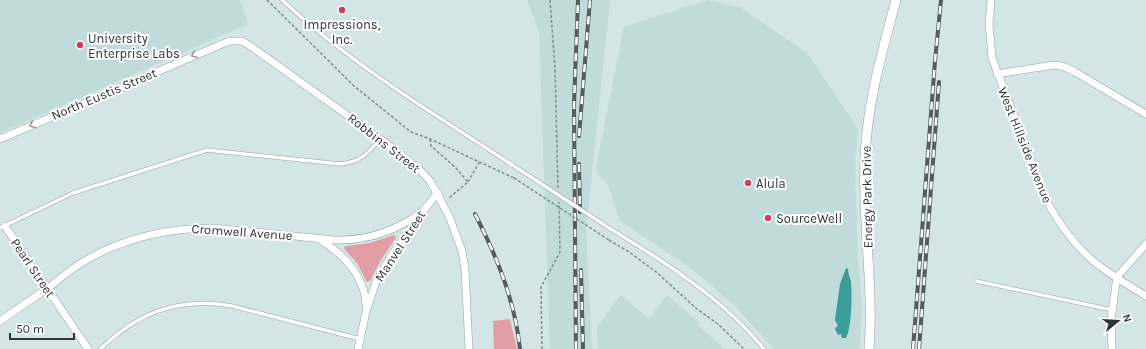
<svg xmlns="http://www.w3.org/2000/svg" width="1146" height="349" font-family="Karla,sans-serif">
<style>
.built{fill:#c0dbd9}
.green{fill:#e19ea7}
.water{fill:#3a9d98}
.lines{fill:none;stroke-linecap:round;stroke-linejoin:round}
.service-casing{stroke:#93a4a2;stroke-width:4.5}
.minor-casing{stroke:#93a4a2;stroke-width:8}
.tertiary-casing{stroke:#93a4a2;stroke-width:10}
.path{stroke:#818d8d;stroke-width:1.5;stroke-dasharray:3 2;stroke-linecap:butt}
.service{stroke:#fff;stroke-width:3.5}
.minor{stroke:#fff;stroke-width:7}
.tertiary{stroke:#fff;stroke-width:9}
.rail-casing{stroke:#545d5d;stroke-width:4}
.rail{stroke:#fff;stroke-width:2.5;stroke-dasharray:8;stroke-linecap:butt}
.service-bridge-casing{stroke:#93a4a2;stroke-width:4.5;stroke-linecap:butt}
.path-bridge{stroke:#818d8d;stroke-width:1.5;stroke-dasharray:3 2;stroke-linecap:butt}
.service-bridge{stroke:#fff;stroke-width:3.5}
.oneway{stroke:#969a9a}
.poi-dot{fill:#ce3e62;stroke:#fff;stroke-width:1.5}
.labels{text-anchor:middle;dominant-baseline:central;stroke-width:4;stroke-linejoin:round;paint-order:stroke}
.poi-label{font-size:13px;fill:#2d3434;stroke:#fff;text-anchor:start}
.street-label{font-size:13px;fill:#2d3434;stroke:#fff}
</style>
<rect width="100%" height="100%" fill="#d3e5e4"/>
<!-- built -->
<g class="built">
<path d="M0,0H240L248,24L0,133Z"/>
<path d="M527,0H610L586,230L592,349H550L539,31Z"/>
<path d="M708,0L741,8L807,53L858,129L855,164L857,234L862,308L860,349H774L734,305L703,278L685,264L620,221L609,187L597,172L596,168L624,27Z"/>
<path d="M621,295L649,319L667,295L699,323L697,325L725,349H598L597,327Z"/>
</g>
<!-- green -->
<g class="green">
<path d="M394,235L396,238L381,260L370,281L367,282L357,263L345,250L344,247L346,246L370,243Z"/>
<path d="M510,319L517,349H494L493,321Z"/>
</g>
<!-- water -->
<path class="water" d="M846,268L848,269C848,274 850,277 851,282C852,295 852,327 846,338H842L841,334L838,335L836,331L835,328L838,326L835,320L840,284Z"/>
<g class="lines">
<!-- service casing -->
<g class="service-casing">
<g id="service">
<path d="M282,0C352,65 434,114 514,166"/>
<path d="M0,228L73,193L207,150L340,164C360,162 368,154 380,139"/>
<path d="M609,228C665,262 722,298 764,349"/>
<path d="M976,281L1112,310"/>
<path d="M100,349C106,344 112,338 119,333C151,307 192,298 232,306L360,339"/>
</g>
</g>
<!-- minor casing -->
<g class="minor-casing">
<g id="minor">
<path d="M991,0L989,24L992,58L1044,196C1056,219 1070,240 1090,258C1106,273 1127,284 1146,296"/>
<path d="M997,74L1047,66L1056,65L1065,67L1075,72L1146,114"/>
<path d="M0,139L222,44L230,41H242L252,47L393,148L419,169L430,181L449,216L462,251L465,269L469,349"/>
<path d="M5,226L88,349"/>
<path d="M319,239C343,254 365,276 366,306"/>
<path d="M0,321C16,310 32,299 48,288C61,278 73,267 88,259C127,237 169,228 213,228L334,240C366,241 396,231 422,212"/>
<path d="M358,349L366,312L376,282L391,256L422,212L438,193"/>
<path d="M1112,349L1111,319L1117,277L1146,244"/>
</g>
</g>
<!-- tertiary casing -->
<g class="tertiary-casing">
<path id="tertiary" d="M869,349C874,285 862,222 865,158C867,104 882,52 896,0"/>
</g>
<!-- path -->
<g class="path">
<path d="M267,0L354,86L411,132L430,139L514,178"/>
<path d="M550,0L555,68L558,188"/>
<path d="M430,139L431,146L455,167L468,182L449,198"/>
<path d="M468,182L480,161"/>
<path d="M609,240L629,252L655,271L697,309L718,324L744,349"/>
<path d="M542,349L541,287L560,252L559,202"/>
</g>
<!-- service -->
<use href="#service" class="service"/>
<!-- minor -->
<use href="#minor" class="minor"/>
<!-- tertiary -->
<use href="#tertiary" class="tertiary"/>
<!-- rail casing -->
<g class="rail-casing">
<g id="rail">
<path d="M579,136L590,0"/>
<path d="M579,164L580,212"/>
<path d="M475,214C497,257 515,301 520,349"/>
<path d="M581,270L583,349"/>
<path d="M576,349L574,105L578,0"/>
<path d="M913,349L935,61L941,0"/>
<path d="M919,349L939,82"/>
</g>
</g>
<!-- rail -->
<use href="#rail" class="rail"/>
<!-- service-bridge casing -->
<g class="service-bridge-casing">
<path id="service-bridge" d="M514,166L609,228"/>
</g>
<!-- path-bridge -->
<path class="path-bridge" d="M514,178L609,240"/>
<!-- service-bridge -->
<use href="#service-bridge" class="service-bridge"/>
</g>
<!-- one-way arrows -->
<defs><path id="oneway-chevron" d="M-2-3.5L2.5 0L-2 3.5" fill="none" stroke-width="1.6" stroke-linecap="round" stroke-linejoin="round"/></defs>
<g class="oneway">
<use href="#oneway-chevron" transform="translate(194 55) rotate(157)"/>
<use href="#oneway-chevron" transform="translate(32 125) rotate(157)"/>
</g>
<!-- markers -->
<g class="poi-dot">
<circle cx="342" cy="10" r="4"/>
<circle cx="80" cy="45" r="4"/>
<circle cx="748" cy="183" r="4"/>
<circle cx="768" cy="218" r="4"/>
</g>
<g class="labels">
<!-- poi labels -->
<g class="poi-label">
<text x="342" y="24" text-anchor="middle">Impressions,<tspan x="342" dy="15">Inc.</tspan></text>
<text x="88" y="38">University<tspan x="88" dy="15">Enterprise Labs</tspan></text>
<text x="756" y="183">Alula</text>
<text x="776" y="218">SourceWell</text>
</g>
<!-- street labels -->
<g class="street-label">
<text transform="translate(104 94) rotate(-23)">North Eustis Street</text>
<text transform="translate(384 143) rotate(38)">Robbins Street</text>
<text transform="translate(1025 145) rotate(68)">West Hillside Avenue</text>
<text transform="translate(867 197) rotate(-91)">Energy Park Drive</text>
<text transform="translate(242 232) rotate(4)">Cromwell Avenue</text>
<text transform="translate(400 246) rotate(-57)">Manvel Street</text>
<text transform="translate(33 268) rotate(56)">Pearl Street</text>
</g>
</g>
<!-- north arrow -->
<g transform="translate(1118 321) rotate(72)" stroke="#ffffff" stroke-width="3" paint-order="stroke">
<path d="M0-3L7 15L0 10L-7 15Z" fill="#2d3434"/>
<text y="-6" font-size="11" font-weight="bold" text-anchor="middle" fill="#2d3434">N</text>
</g>
<!-- scale -->
<path d="M10 333v6h64v-6" fill="none" stroke="#2d3434" stroke-width="2"/>
<text x="16" y="333" font-size="12" fill="#2d3434" stroke="#ffffff" stroke-width="3" paint-order="stroke">50 m</text>
</svg>
